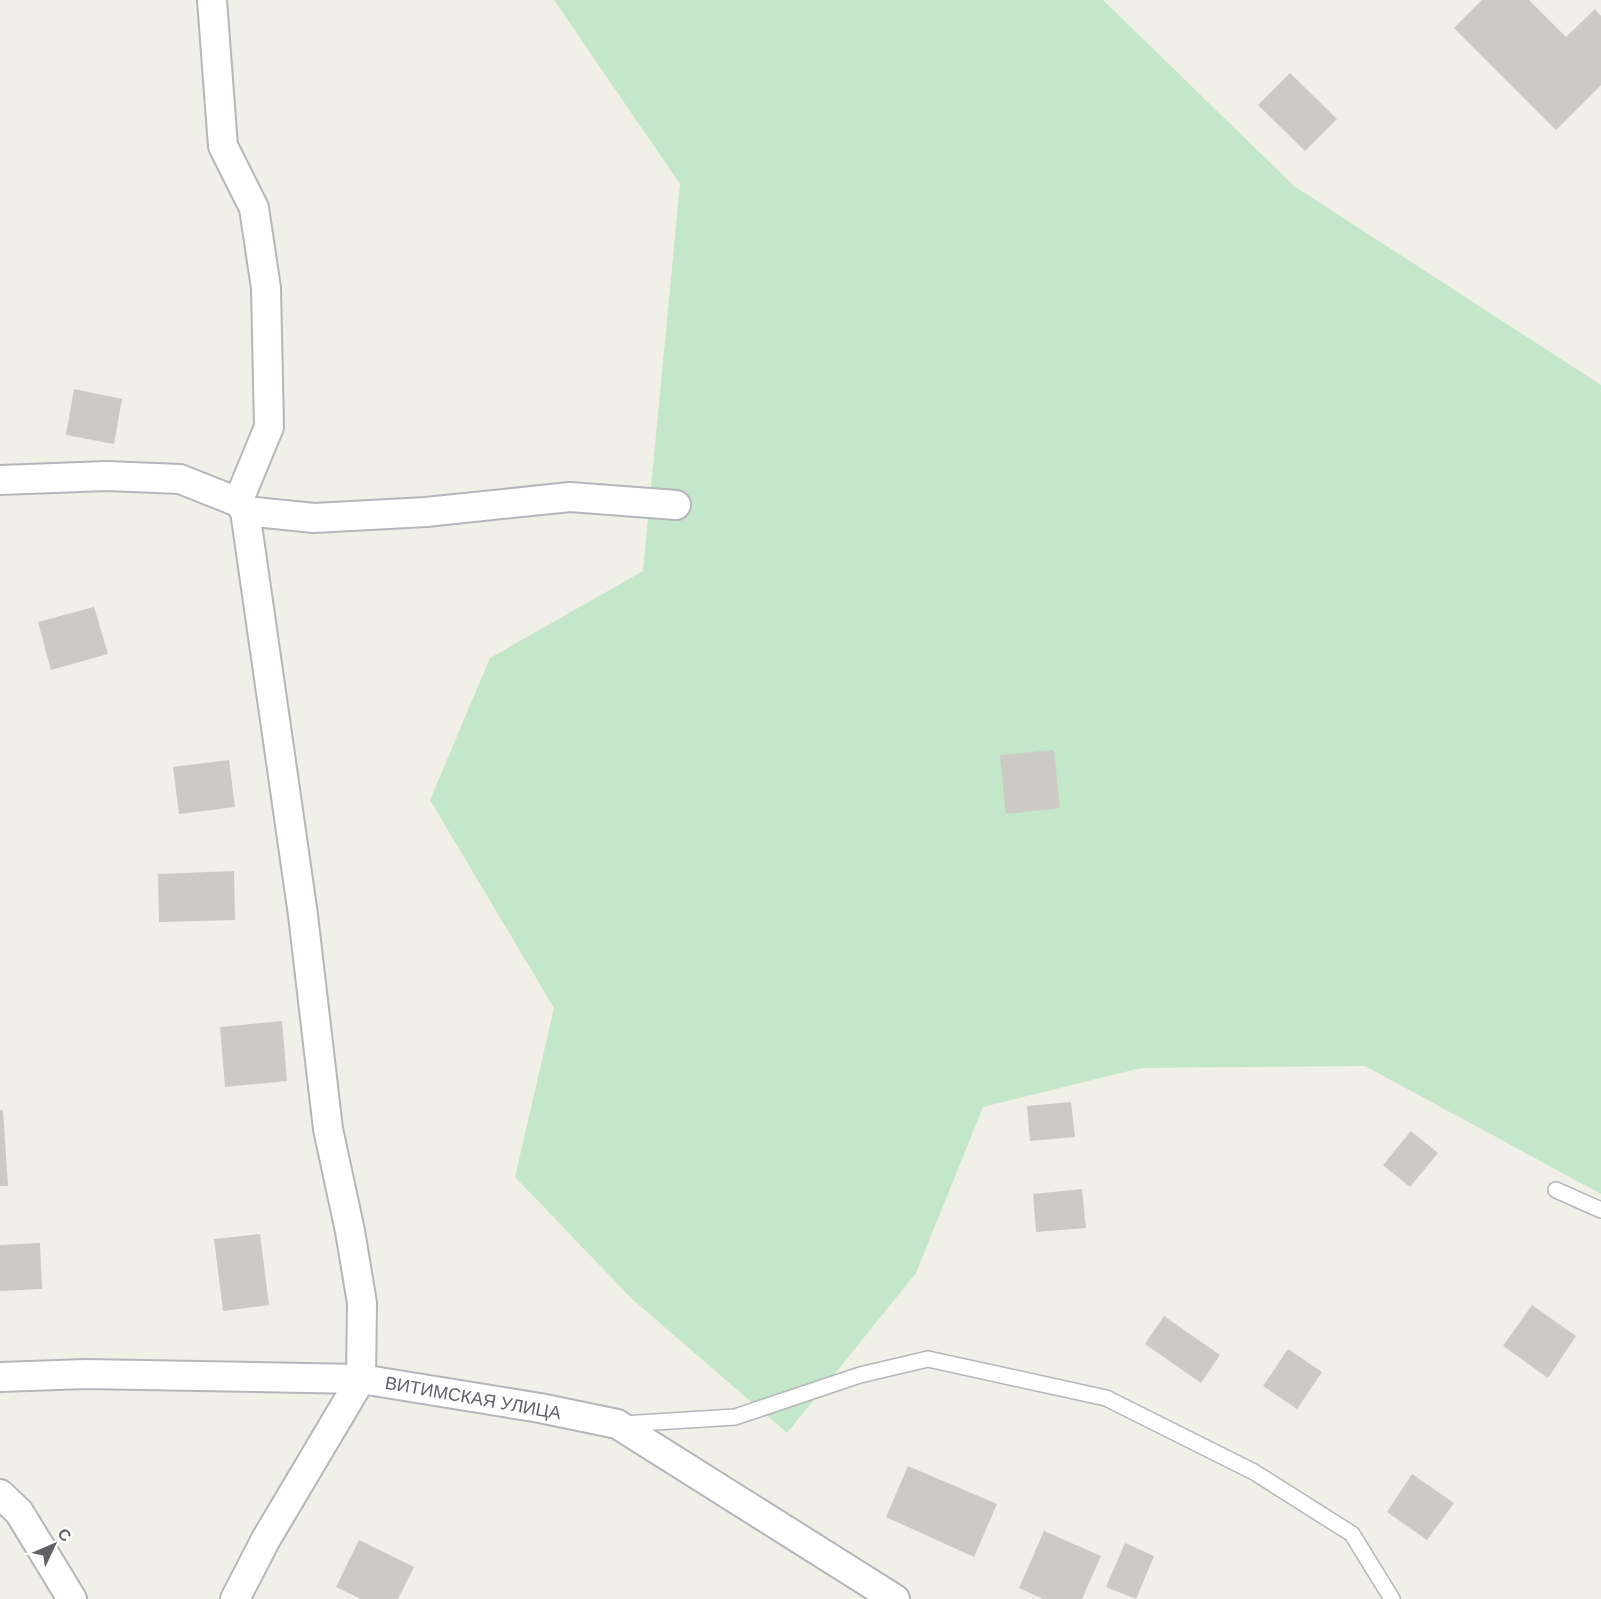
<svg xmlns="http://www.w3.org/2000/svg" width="1601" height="1599" font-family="Arial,sans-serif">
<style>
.green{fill:#c5e7c9}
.building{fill:#cccac4}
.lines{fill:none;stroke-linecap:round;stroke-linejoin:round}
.lane-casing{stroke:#b5b6bb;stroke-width:18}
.street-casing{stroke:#b5b6bb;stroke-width:32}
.lane{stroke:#fff;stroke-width:15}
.street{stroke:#fff;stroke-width:28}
.labels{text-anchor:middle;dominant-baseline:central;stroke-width:4.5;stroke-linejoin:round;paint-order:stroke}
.street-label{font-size:18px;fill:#5f6167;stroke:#fff}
</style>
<rect width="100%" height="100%" fill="#f0efe8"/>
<!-- green -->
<path class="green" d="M554,0H1103L1294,186L1601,385V1194L1365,1066L1141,1068L983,1107L916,1273L787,1433L631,1298L515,1177L554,1008L430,800L490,658L643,571L680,184Z"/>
<!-- building -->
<g class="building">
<path d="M1482,0H1529L1566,37L1595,9L1601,16V85L1556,130L1454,28Z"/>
<path d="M1290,73L1337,119L1305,151L1258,105Z"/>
<path d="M74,389L122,399L114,444L66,435Z"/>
<path d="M94,607L108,654L51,670L38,622Z"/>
<path d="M1054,750L1060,808L1006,814L1000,755Z"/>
<path d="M229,760L235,807L179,814L173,767Z"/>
<path d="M234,871L235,920L159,922L158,874Z"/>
<path d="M282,1021L287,1081L225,1087L220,1027Z"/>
<path d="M1071,1102L1075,1137L1030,1141L1027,1106Z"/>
<path d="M0,1110H3L8,1186H0Z"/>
<path d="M1411,1131L1438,1153L1410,1187L1383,1165Z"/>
<path d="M1082,1189L1086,1228L1036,1232L1033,1194Z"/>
<path d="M260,1234L269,1305L223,1311L214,1239Z"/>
<path d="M40,1243L42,1289L0,1291V1245Z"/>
<path d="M1532,1305L1576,1336L1548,1378L1503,1346Z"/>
<path d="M1164,1316L1220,1355L1201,1383L1145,1344Z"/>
<path d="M1288,1349L1322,1372L1297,1409L1263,1386Z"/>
<path d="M908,1466L997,1504L974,1557L886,1517Z"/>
<path d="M1412,1474L1454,1503L1427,1540L1387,1512Z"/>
<path d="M1044,1531L1101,1556L1082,1599H1043L1019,1588Z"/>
<path d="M359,1540L414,1567L398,1599H361L336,1587Z"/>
<path d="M1125,1543L1154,1556L1136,1599L1106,1587Z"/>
</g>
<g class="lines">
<!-- lane casing -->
<g class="lane-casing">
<g id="lane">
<path d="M1556,1190L1601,1210"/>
<path d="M623,1424L735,1417L860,1375L928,1359L1106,1398L1254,1472L1352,1534L1392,1599"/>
</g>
</g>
<!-- street casing -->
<g class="street-casing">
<g id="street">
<path d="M212,0L223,146L254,208L266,288L269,427L238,502"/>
<path d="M0,480L107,476L180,479L238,502L245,511L303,915L328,1129L350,1231L362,1303L361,1379L266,1539L235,1599"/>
<path d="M245,511L314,518L426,512L570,497L676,505"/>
<path d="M0,1377L86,1374L361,1379L540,1408L617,1424L895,1599"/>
<path d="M0,1494L19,1512L72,1599"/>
</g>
</g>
<!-- lane -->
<use href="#lane" class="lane"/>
<!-- street -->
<use href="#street" class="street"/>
</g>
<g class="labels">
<!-- street labels -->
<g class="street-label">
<text transform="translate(473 1398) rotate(10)">ВИТИМСКАЯ УЛИЦА</text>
</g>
</g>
<!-- north arrow -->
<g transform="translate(54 1545) rotate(46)" stroke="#ffffff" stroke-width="4.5" paint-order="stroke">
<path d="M0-4.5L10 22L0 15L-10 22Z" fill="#5f6167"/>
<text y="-9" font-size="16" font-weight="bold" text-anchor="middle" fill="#5f6167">С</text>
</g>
</svg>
